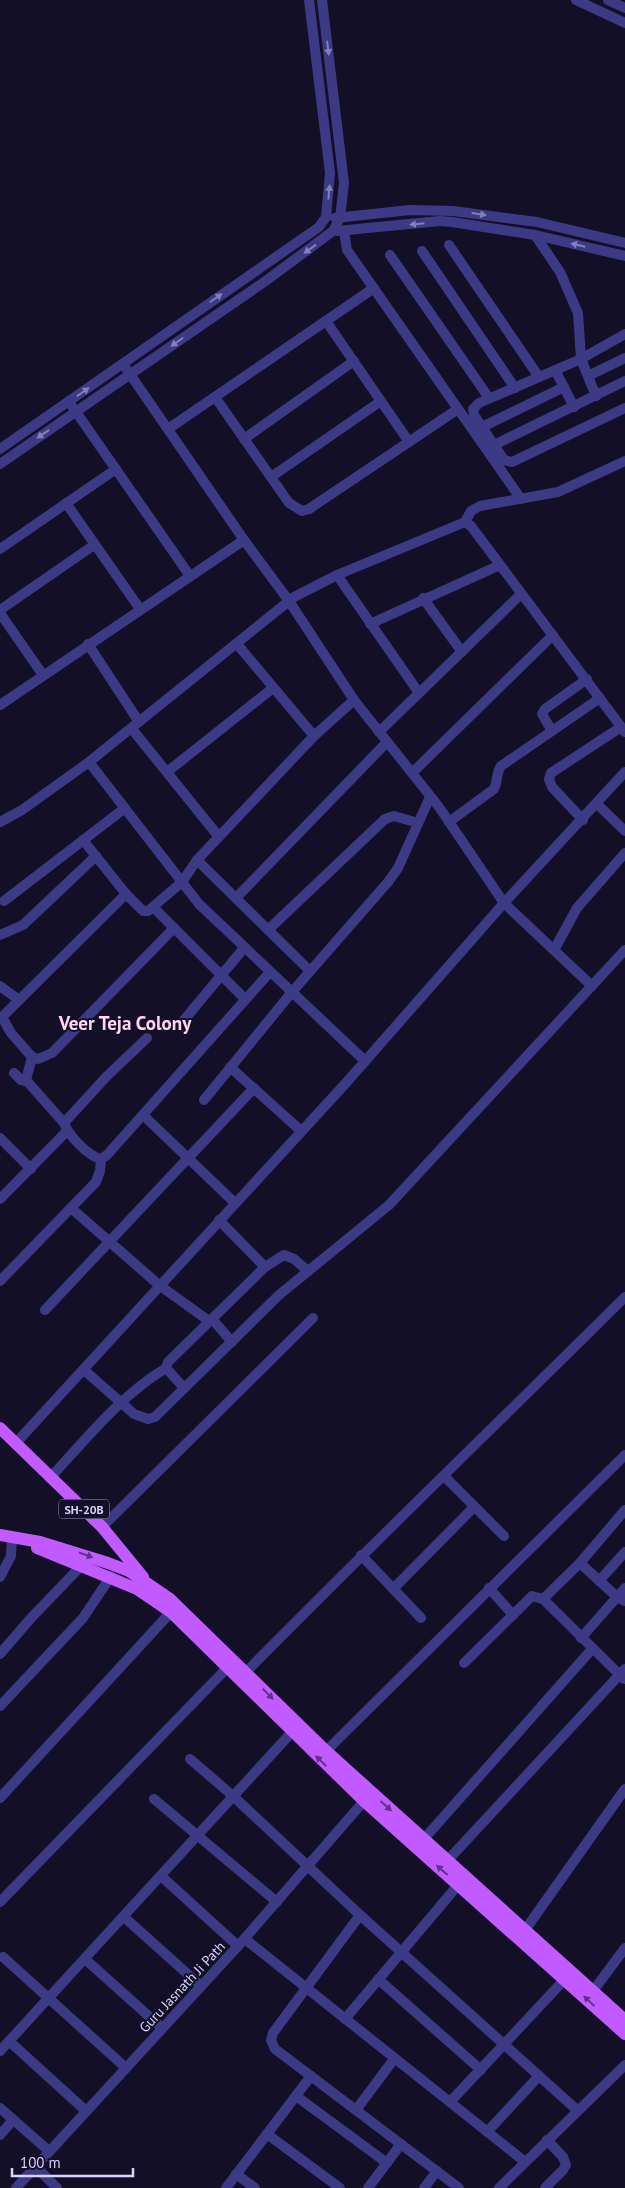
<svg xmlns="http://www.w3.org/2000/svg" width="625" height="2188" font-family="'PT Sans',sans-serif">
<style>
.lines{fill:none;stroke-linecap:round;stroke-linejoin:round}
.minor{stroke:#3d3a85;stroke-width:10}
.major{stroke:#c25bff;stroke-width:12}
.oneway{fill:#837fbc}
.oneway2{fill:#623188}
.labels{text-anchor:middle;dominant-baseline:central;stroke-width:4;stroke-linejoin:round;paint-order:stroke}
.shield{fill:#130f26;stroke:#9e99be;stroke-width:1}
.shield-label{font-size:12px;font-weight:bold;fill:#d9d4ff}
.street-label{font-size:14px;fill:#d9d4ff;stroke:#130f26}
.district-label{font-size:19px;font-weight:bold;fill:#ffd6f0;stroke:#130f26}
</style>
<rect width="100%" height="100%" fill="#130f26"/>
<g class="lines">
<!-- minor -->
<g class="minor">
<path d="M576,0L625,23"/>
<path d="M608,0L625,8"/>
<path d="M335,218L410,210L453,211L537,222L625,243"/>
<path d="M337,231L440,221L452,222L535,235L625,256"/>
<path d="M344,231L347,250L521,499"/>
<path d="M535,235L560,272L578,313L581,359L596,396"/>
<path d="M449,245L539,377"/>
<path d="M422,251L515,388"/>
<path d="M390,255L489,398"/>
<path d="M326,321L409,442"/>
<path d="M625,334L581,359L479,403L473,409L474,415L504,460L512,462L625,408"/>
<path d="M123,364L244,540L289,601L354,700L439,807L504,903L592,986"/>
<path d="M555,370L574,407"/>
<path d="M588,376L625,358"/>
<path d="M215,397L289,503L302,511L309,509L458,409"/>
<path d="M72,406L190,576"/>
<path d="M482,427L564,387"/>
<path d="M168,429L374,288"/>
<path d="M244,439L354,361"/>
<path d="M494,445L625,381"/>
<path d="M0,449L319,227L326,217L330,173L309,0"/>
<path d="M0,464L267,280L333,231L340,218L344,183L322,0"/>
<path d="M271,477L381,401"/>
<path d="M66,503L140,609"/>
<path d="M465,522L471,511L480,506L558,492L625,461"/>
<path d="M0,549L116,469"/>
<path d="M337,575L419,693"/>
<path d="M423,598L462,652"/>
<path d="M0,610L94,545"/>
<path d="M0,613L43,675"/>
<path d="M370,624L500,565"/>
<path d="M88,644L139,722"/>
<path d="M237,644L314,736"/>
<path d="M0,705L244,540"/>
<path d="M132,729L219,837"/>
<path d="M552,731L542,714L545,709L587,679"/>
<path d="M379,732L521,594"/>
<path d="M89,762L199,904L365,1061"/>
<path d="M167,772L273,688"/>
<path d="M412,773L553,635"/>
<path d="M597,804L625,831"/>
<path d="M583,820L552,787L549,779L551,773L621,727"/>
<path d="M0,822L22,810L89,762L294,597L337,575L465,522L471,526L625,732"/>
<path d="M449,822L494,789C498,781 496,773 501,766L600,698"/>
<path d="M83,840L126,894L143,911H148L182,882L197,860L314,736L354,700"/>
<path d="M197,860L310,971"/>
<path d="M236,898L387,742"/>
<path d="M4,901L125,808"/>
<path d="M154,908L245,999"/>
<path d="M268,930L385,819L394,816L418,823"/>
<path d="M0,935L23,925L96,856"/>
<path d="M554,950L577,908L625,853"/>
<path d="M0,986L19,1000"/>
<path d="M2,1017L11,1033L32,1057L38,1059L52,1053L174,928"/>
<path d="M0,1019L126,894"/>
<path d="M184,1020L244,948"/>
<path d="M147,1038L106,1077L64,1123C69,1136 88,1156 101,1159L107,1155L270,972"/>
<path d="M32,1057L26,1080L64,1123"/>
<path d="M230,1067L300,1130"/>
<path d="M14,1073L21,1080L26,1081"/>
<path d="M204,1100L292,992L388,882L398,868L430,797"/>
<path d="M143,1115L235,1203"/>
<path d="M0,1138L31,1169"/>
<path d="M0,1199L67,1131"/>
<path d="M71,1208L159,1285L209,1321L213,1320L232,1342"/>
<path d="M219,1220L265,1267"/>
<path d="M0,1281L96,1182L100,1171L101,1159"/>
<path d="M45,1310L254,1088"/>
<path d="M84,1370L134,1414L148,1419L155,1417L279,1295L389,1205L625,950"/>
<path d="M184,1388L166,1368L168,1362L265,1267L284,1255L294,1259L308,1271"/>
<path d="M15,1444L345,1084L504,903L625,772"/>
<path d="M444,1476L504,1536"/>
<path d="M50,1478C86,1439 121,1395 166,1368"/>
<path d="M102,1527L313,1318"/>
<path d="M361,1555L421,1618"/>
<path d="M580,1563L617,1597L625,1601"/>
<path d="M0,1577L11,1556L12,1538"/>
<path d="M599,1581L625,1552"/>
<path d="M489,1588L513,1615"/>
<path d="M393,1589L474,1507"/>
<path d="M543,1599L580,1563L625,1510"/>
<path d="M581,1638L625,1588"/>
<path d="M0,1654L32,1617L82,1565"/>
<path d="M464,1663L532,1596L543,1599L624,1679"/>
<path d="M246,1672C371,1545 499,1422 625,1297"/>
<path d="M0,1706L83,1618L111,1576"/>
<path d="M326,1751L625,1455"/>
<path d="M190,1759L233,1796L360,1915L577,2110"/>
<path d="M0,1798L171,1612"/>
<path d="M154,1799L277,1902"/>
<path d="M423,1840L592,1649"/>
<path d="M447,1861L625,1669"/>
<path d="M161,1876L238,1946"/>
<path d="M0,1902L228,1667"/>
<path d="M360,1915L273,2033L271,2040L275,2049L283,2055L459,2188"/>
<path d="M124,1917L201,1986"/>
<path d="M525,1930L625,1789"/>
<path d="M245,1939L524,2161"/>
<path d="M3,1957L126,2068"/>
<path d="M85,1959L162,2028"/>
<path d="M378,1979L481,2070"/>
<path d="M593,1991L625,1948"/>
<path d="M345,2019L458,1885"/>
<path d="M9,2041L86,2111"/>
<path d="M0,2051L292,1732"/>
<path d="M296,2096L387,2163"/>
<path d="M450,2102L565,1979"/>
<path d="M0,2108L49,2151"/>
<path d="M356,2110L394,2059"/>
<path d="M487,2132L539,2076"/>
<path d="M267,2134L340,2188"/>
<path d="M0,2135L13,2120"/>
<path d="M35,2166L57,2188"/>
<path d="M236,2174L255,2188"/>
<path d="M16,2188L238,1946L364,1801"/>
<path d="M226,2188L311,2076"/>
<path d="M368,2188L401,2144"/>
<path d="M424,2188L437,2171"/>
<path d="M499,2188L625,2065"/>
<path d="M545,2188L563,2170L566,2165L563,2157L547,2140"/>
</g>
<!-- major -->
<g class="major">
<path d="M0,1428L102,1527L143,1577"/>
<path d="M0,1535L40,1542L108,1563L129,1571L170,1599L326,1751L625,2020"/>
<path d="M37,1548L137,1589L171,1612L364,1801L625,2034"/>
</g>
</g>
<!-- one-way arrows -->
<defs><path id="oneway-solid" d="M-6-.8H1V-3.2L6.5 0L1 3.2V.8H-6Z" transform="scale(1.25)"/></defs>
<g class="oneway">
<use href="#oneway-solid" transform="translate(328 48) rotate(83)"/>
<use href="#oneway-solid" transform="translate(329 192) rotate(-85)"/>
<use href="#oneway-solid" transform="translate(479 214) rotate(8)"/>
<use href="#oneway-solid" transform="translate(417 224) rotate(174)"/>
<use href="#oneway-solid" transform="translate(578 245) rotate(-167)"/>
<use href="#oneway-solid" transform="translate(310 249) rotate(144)"/>
<use href="#oneway-solid" transform="translate(216 298) rotate(-35)"/>
<use href="#oneway-solid" transform="translate(177 342) rotate(145)"/>
<use href="#oneway-solid" transform="translate(83 392) rotate(-35)"/>
<use href="#oneway-solid" transform="translate(43 434) rotate(146)"/>
</g>
<g class="oneway2">
<use href="#oneway-solid" transform="translate(86 1555) rotate(19)"/>
<use href="#oneway-solid" transform="translate(268 1694) rotate(45)"/>
<use href="#oneway-solid" transform="translate(321 1761) rotate(-136)"/>
<use href="#oneway-solid" transform="translate(386 1806) rotate(42)"/>
<use href="#oneway-solid" transform="translate(442 1870) rotate(-139)"/>
<use href="#oneway-solid" transform="translate(589 2001) rotate(-137)"/>
</g>
<g class="labels">
<!-- shield labels -->
<rect class="shield" x="59" y="1499.5" width="50" height="19" rx="4"/>
<g class="shield-label">
<text x="84" y="1509">SH-20B</text>
</g>
<!-- street labels -->
<g class="street-label">
<text transform="translate(182 1987) rotate(-47)">Guru Jasnath Ji Path</text>
</g>
<!-- district labels -->
<g class="district-label">
<text x="125" y="1023">Veer Teja Colony</text>
</g>
</g>
<!-- scale -->
<path d="M12 2168v8h121v-8" fill="none" stroke="#d9d4ff" stroke-width="2.5"/>
<text x="20" y="2168" font-size="15" fill="#d9d4ff" stroke="#130f26" stroke-width="4" paint-order="stroke">100 m</text>
</svg>
